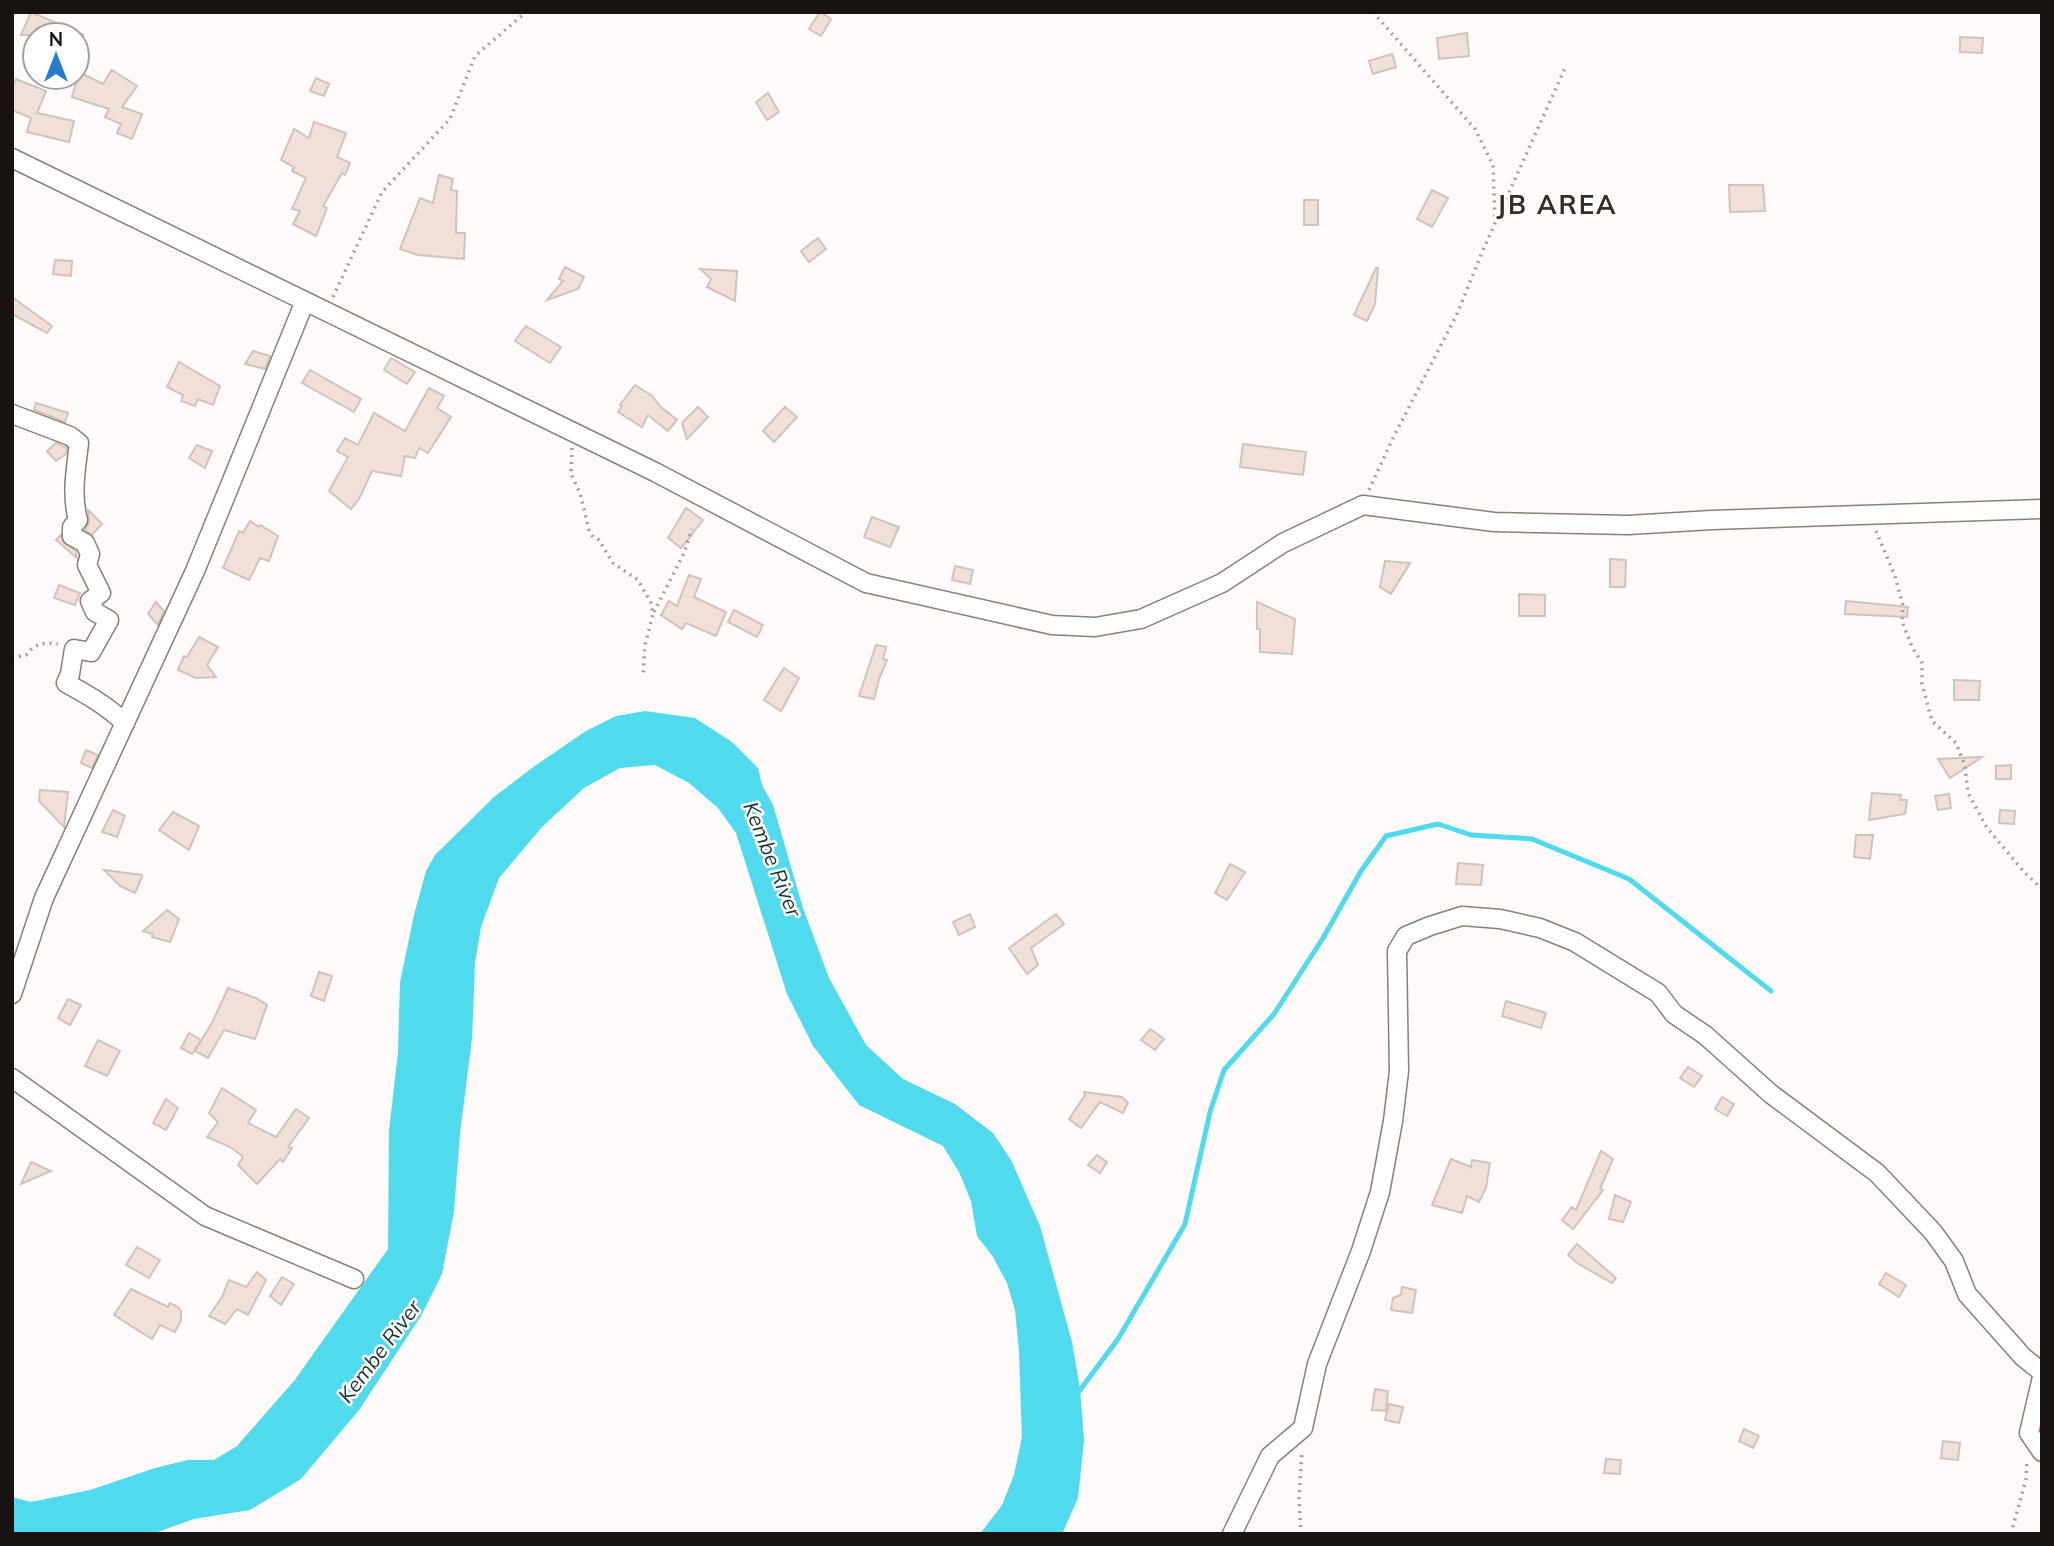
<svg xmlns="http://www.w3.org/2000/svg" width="2054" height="1546" font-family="Mulish,sans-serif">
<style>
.water{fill:#4fdaed}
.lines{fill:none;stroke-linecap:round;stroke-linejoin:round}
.stream{stroke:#4fdaed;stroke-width:5}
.building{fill:#f0e0d9;stroke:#d2c2bc;stroke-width:2}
.street-casing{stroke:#8c7e78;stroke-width:21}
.path{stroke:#a29e9d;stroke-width:3.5;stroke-dasharray:2 5;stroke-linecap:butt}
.street{stroke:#fff;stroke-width:18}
.labels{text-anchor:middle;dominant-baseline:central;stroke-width:5;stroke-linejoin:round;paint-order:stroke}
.water-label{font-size:21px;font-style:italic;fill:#183033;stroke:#fff}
.district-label{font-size:26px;font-weight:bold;letter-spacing:2px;fill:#372b26;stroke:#fff}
</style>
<rect width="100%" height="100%" fill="#fefaf9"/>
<!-- water -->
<path class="water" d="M645,711L695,718L732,742L758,768L762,785L773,805L803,908L829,978L866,1045L903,1079L955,1104L993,1133L1011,1160L1040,1226L1072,1342L1080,1389L1084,1440L1078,1498L1062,1534H980L1002,1505L1014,1475L1022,1437L1019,1352L1015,1310L1007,1283L993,1257L977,1236L971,1201L959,1172L943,1146L859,1105L813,1046L787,994L736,833L718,808L689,783L655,765L620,768L584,788L542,827L499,878L481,927L475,963L472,1039L460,1133L454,1211L442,1274L421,1316L359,1410L301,1479L250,1510L194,1519L152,1534H12V1497L31,1502L90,1490L155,1468L188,1460H214L237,1446L294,1381L388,1249L389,1131L398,1052L400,982L414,915L426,871L435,855L494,797L536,765L586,731L616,716Z"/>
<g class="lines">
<!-- stream -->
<path class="stream" d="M1077,1394L1118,1339L1185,1224L1210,1112L1224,1070L1274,1014L1323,938L1361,871L1386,836L1438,824L1471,835L1532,839L1629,879L1771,991"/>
</g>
<!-- building -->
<g class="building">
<path d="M31,12L84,35H21Z"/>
<path d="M820,12L831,19L821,36L809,29Z"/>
<path d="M1467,33L1469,56L1439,59L1437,38Z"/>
<path d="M1960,37L1983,38L1982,53L1960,52Z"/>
<path d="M1392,54L1396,67L1373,74L1369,61Z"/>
<path d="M112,70L137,86L122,107L142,114L132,139L117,133L121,124L105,117L109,109L72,97L79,72L103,84Z"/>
<path d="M316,78L329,84L324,96L310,91Z"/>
<path d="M16,79L46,91L37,113L74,121L69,142L27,132L31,118L12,110V87Z"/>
<path d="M768,93L779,112L767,120L756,102Z"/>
<path d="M314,122L346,133L337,157L350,163L345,175L342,173L323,206L327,208L316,236L293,224L300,211L292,209L306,178L292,171L294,167L281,160L294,129L309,138Z"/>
<path d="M439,175L453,179L451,190L457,191L456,233H465L464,259L418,255L400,249L420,198L433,203Z"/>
<path d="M1729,185H1763L1765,211L1730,212Z"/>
<path d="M1432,190L1448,198L1432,227L1417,219Z"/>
<rect x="1304" y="200" width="14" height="25"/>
<path d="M818,238L826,249L809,262L801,251Z"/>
<path d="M55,260L72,261L71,276L53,274Z"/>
<path d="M565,267L584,277L578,289L547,300L563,281L559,279Z"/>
<path d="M1376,268H1378L1375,304L1367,321L1354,315Z"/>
<path d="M700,269L737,271L735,301L707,287L711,279Z"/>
<path d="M12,297L52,326L47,333L12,314Z"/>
<path d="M526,326L561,347L550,363L515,341Z"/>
<path d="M253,351L270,356L265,369L245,364Z"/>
<path d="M391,358L415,372L407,384L384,370Z"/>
<path d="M179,362L220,386L213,405L198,399L195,406L181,401L183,395L167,387Z"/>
<path d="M310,370L361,399L354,412L302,383Z"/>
<path d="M635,385L651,395L661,407L677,420L668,431L648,415L642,427L618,412L622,406L620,405Z"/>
<path d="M429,388L444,396L437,408L451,417L428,453L419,448L415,458L405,456L401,476L372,471L359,499L351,509L329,491L348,457L337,451L345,438L358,445L374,413L405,431Z"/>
<path d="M36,403L68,413L65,422L34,410Z"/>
<path d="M698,407L708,417L687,439L682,423Z"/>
<path d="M785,407L797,417L774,442L763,431Z"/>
<path d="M56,443L67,448L66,454L56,461L47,451Z"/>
<path d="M1243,444L1306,452L1303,475L1240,467Z"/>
<path d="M197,445L212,451L205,468L189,458Z"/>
<path d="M686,508L703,520L681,548L668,538Z"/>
<path d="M88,510L102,524L92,535L85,530L89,522Z"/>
<path d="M872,517L899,527L890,547L864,537Z"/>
<path d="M250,521L259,527L260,525L278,536L269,561L260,558L249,580L223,568L239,531L243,533Z"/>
<path d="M61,535L63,542L76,551L77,558L56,540Z"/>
<path d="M1610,559L1626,560L1625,587H1610Z"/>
<path d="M1385,561L1410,563L1391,594L1380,587Z"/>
<path d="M955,566L973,570L970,584L952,580Z"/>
<path d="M689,575L701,579L694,597L726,612L716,636L686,623L682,629L661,615L669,601L677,606Z"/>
<path d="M59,585L80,593L75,605L54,598Z"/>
<path d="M1519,594L1545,595V616H1519Z"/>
<path d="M1846,601L1908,607L1907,617L1845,614Z"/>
<path d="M156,602L164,611L158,625L148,614Z"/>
<path d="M1257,602L1295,619L1292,654L1260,652V629H1257Z"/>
<path d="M734,610L763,625L757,637L728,622Z"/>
<path d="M199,637L218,647L207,665L216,677L196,678L178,670L184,656L187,657Z"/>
<path d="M876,645L886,647L883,659L887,660L879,679L874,699L859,696Z"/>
<path d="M784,668L799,678L781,711L764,700Z"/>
<path d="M1954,680L1980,681L1979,700H1954Z"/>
<path d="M86,750L98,755L92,768L81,763Z"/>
<path d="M1982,757L1950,778L1938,759Z"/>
<path d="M2011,765V779H1996V766Z"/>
<path d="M40,790L68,792L64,827L39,801Z"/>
<path d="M1872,793L1901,795L1900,800H1907L1905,814L1869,820Z"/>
<path d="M1949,794L1951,808L1938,810L1935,796Z"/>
<path d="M113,810L125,816L117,837L102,832Z"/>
<path d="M2000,810L2015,811L2014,824L1999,823Z"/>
<path d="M173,812L199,826L189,850L159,830Z"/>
<path d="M1856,835H1873L1870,859L1854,857Z"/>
<path d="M1458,863L1483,865L1481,885L1456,884Z"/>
<path d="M1230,864L1245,872L1227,900L1215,893Z"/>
<path d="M104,870L142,875V877L135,893L120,886Z"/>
<path d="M167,910L179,919L170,942L152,937L153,934L143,931Z"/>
<path d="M970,914L975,927L959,935L953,922Z"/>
<path d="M1056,914L1064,924L1031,948L1038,965L1027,974L1009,948Z"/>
<path d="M319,972L332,976L324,1001L311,996Z"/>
<path d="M228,988L256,998L267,1005L255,1039L224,1030L208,1058L195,1051L213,1021Z"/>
<path d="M68,999L81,1005L70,1025L58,1018Z"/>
<path d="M1506,1001L1546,1013L1541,1028L1502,1016Z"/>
<path d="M1150,1029L1164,1039L1155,1050L1141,1040Z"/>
<path d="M189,1033L201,1040L192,1054L181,1048Z"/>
<path d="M98,1040L120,1051L107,1076L85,1066Z"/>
<path d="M1688,1067L1702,1076L1694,1087L1680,1078Z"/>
<path d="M222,1088L256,1110L248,1123L276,1137L296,1109L309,1118L288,1147L292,1148L283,1162L280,1159L257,1184L238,1165L243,1157L232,1148L207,1137L218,1122L209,1113Z"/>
<path d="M1084,1092L1122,1097L1128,1103L1123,1113L1100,1102L1081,1128L1069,1119L1085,1095Z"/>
<path d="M1722,1097L1734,1104L1727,1116L1715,1109Z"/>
<path d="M166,1099L178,1108L166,1130L153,1123Z"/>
<path d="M1601,1151L1613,1159L1600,1189L1603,1190L1573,1229L1562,1220L1572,1207L1576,1210Z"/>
<path d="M1097,1155L1107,1162L1100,1173L1088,1165Z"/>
<path d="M1451,1159L1471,1167L1472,1160L1490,1163L1486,1188L1479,1202L1467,1196L1462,1213L1432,1205Z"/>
<path d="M31,1162L51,1171L21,1184Z"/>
<path d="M1615,1195L1631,1202L1623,1222L1609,1219Z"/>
<path d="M1577,1244L1616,1278L1612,1283L1577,1263L1568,1255Z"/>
<path d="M137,1247L160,1260L149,1278L126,1265Z"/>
<path d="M257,1272L266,1280L248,1315L237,1309L225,1324L209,1316L222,1297L229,1280L246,1287Z"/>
<path d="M1886,1273L1906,1285L1899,1297L1879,1284Z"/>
<path d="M282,1277L294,1284L281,1305L270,1296Z"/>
<path d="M1402,1287L1416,1290L1412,1313L1391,1310L1393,1298L1401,1295Z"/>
<path d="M131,1289L168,1307L170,1303L178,1307L181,1311V1320L175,1332L160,1325L152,1339L114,1315Z"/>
<path d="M1375,1389L1388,1391L1386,1411L1372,1410Z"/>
<path d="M1389,1404L1403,1407L1399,1423L1385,1420Z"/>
<path d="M1744,1429L1759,1436L1753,1448L1739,1441Z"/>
<path d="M1943,1441L1960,1443L1958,1460L1941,1458Z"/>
<path d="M1606,1459L1621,1460L1620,1474L1604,1473Z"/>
</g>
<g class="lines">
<!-- street casing -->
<g class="street-casing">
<g id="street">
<path d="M12,158L655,472L866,583L1052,625L1095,627L1141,619L1222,583L1283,543L1363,505L1494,522L1628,525L1712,520L2042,509"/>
<path d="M12,414L70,436L79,443C76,469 71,494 78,520L72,527V536L85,543L90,554L87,565L101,593L90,601L95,612L109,620L91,652L74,649L70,674L66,683C88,695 107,706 125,723"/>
<path d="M12,994L44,898L195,571L305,301"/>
<path d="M12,1078L205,1216L354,1279"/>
<path d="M2042,1377L2029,1433L2042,1452"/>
<path d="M1232,1534L1270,1456L1303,1428L1317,1364L1361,1251L1380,1192L1393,1121L1399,1071L1397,951L1406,936L1430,926L1462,916L1500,919L1540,928L1575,942L1658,993L1674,1014L1705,1035L1771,1094L1877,1173L1933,1232L1954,1261L1967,1294L2023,1357L2042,1372"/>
</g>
</g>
<!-- path -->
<g class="path">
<path d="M1373,12L1475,129L1493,165L1495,220"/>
<path d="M333,297L382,192L450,119L475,56L526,12"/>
<path d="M572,448L571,474L580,493L589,530L593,537L599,540L613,563L638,580L651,603L653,614L645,645L643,677"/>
<path d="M1369,490L1392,440L1457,314L1483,250L1566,66"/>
<path d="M1876,531L1895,576L1903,606L1902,621L1912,647L1922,663V684L1932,721L1956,743L1965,766L1968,793L1987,828L2025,873L2042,889"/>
<path d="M654,612L684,553L692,529"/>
<path d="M12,658L26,655C35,643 44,642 58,644"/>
<path d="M1301,1534L1299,1498L1302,1451"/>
<path d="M2011,1534L2026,1479L2027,1461"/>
</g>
<!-- street -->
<use href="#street" class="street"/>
</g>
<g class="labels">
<!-- water labels -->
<g class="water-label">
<text transform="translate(773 859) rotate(68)">Kembe River</text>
<text transform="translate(379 1351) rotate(-53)">Kembe River</text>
</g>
<!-- district labels -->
<g class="district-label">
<text x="1557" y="204">JB AREA</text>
</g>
</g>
<!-- border -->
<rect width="2054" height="1546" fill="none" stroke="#181311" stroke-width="28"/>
<!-- north arrow -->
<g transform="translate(56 56)"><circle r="33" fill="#ffffff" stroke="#a3a1a0" stroke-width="2"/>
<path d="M0-5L12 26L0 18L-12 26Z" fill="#277bca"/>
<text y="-10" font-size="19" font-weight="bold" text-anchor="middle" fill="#181311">N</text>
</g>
</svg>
